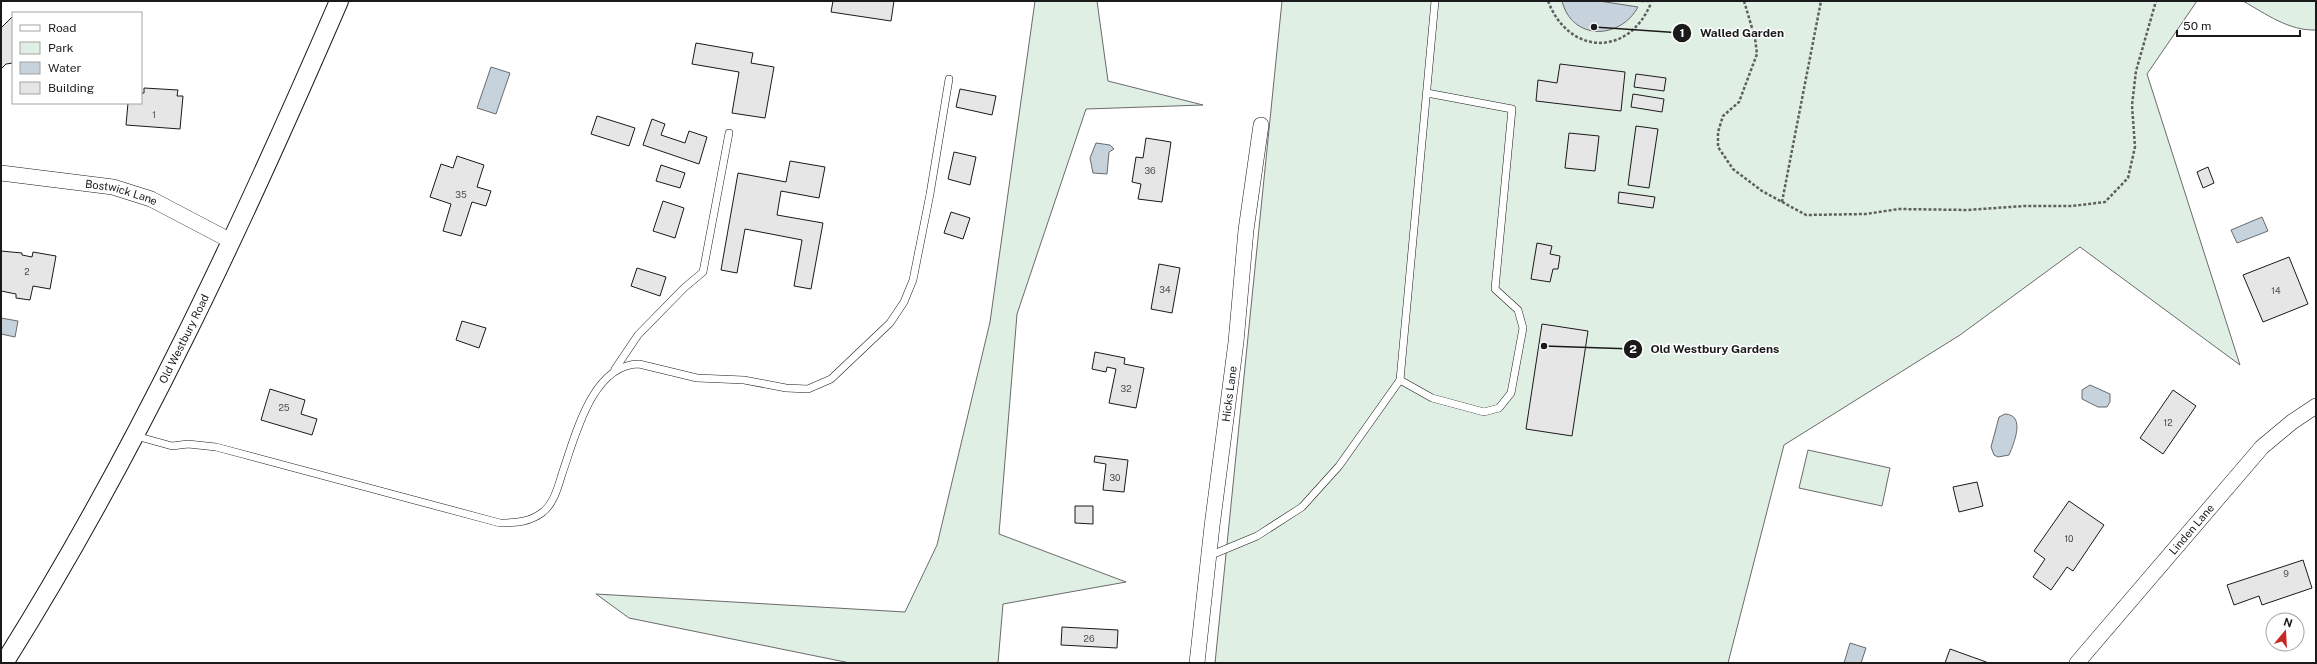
<svg xmlns="http://www.w3.org/2000/svg" width="2317" height="664" font-family="'Public Sans',sans-serif">
<style>
.green{fill:#e0efe3;stroke:#6a6a6a}
.water{fill:#c6d2dc;stroke:#6a6a6a}
.building{fill:#e6e6e6;stroke:#1a1a1a}
.lines{fill:none;stroke-linecap:round;stroke-linejoin:round}
.service-casing{stroke:#1a1a1a;stroke-width:8}
.minor-casing{stroke:#1a1a1a;stroke-width:16}
.tertiary-casing{stroke:#1a1a1a;stroke-width:20}
.path{stroke:#5f5f5f;stroke-width:2.5;stroke-dasharray:3 2;stroke-linecap:butt}
.service{stroke:#fff;stroke-width:7}
.minor{stroke:#fff;stroke-width:15}
.tertiary{stroke:#fff;stroke-width:18}
.labels{text-anchor:middle;dominant-baseline:central;stroke-width:3;stroke-linejoin:round;paint-order:stroke}
.number-label{font-size:9px;fill:#4d4d4d}
.street-label{font-size:11px;fill:#1a1a1a;stroke:#fff}
.leader{fill:none;stroke:#1a1a1a;stroke-width:1.5}
.callout-dot{fill:#1a1a1a;stroke:#fff;stroke-width:1.5}
.mark-label{font-size:12px;text-anchor:middle;font-weight:bold;fill:#fff}
.callout-label{font-size:12px;text-anchor:middle;font-weight:bold;fill:#1a1a1a;stroke:#fff;stroke-width:3;stroke-linejoin:round;paint-order:stroke}
</style>
<rect width="100%" height="100%" fill="#fff"/>
<!-- green -->
<g class="green">
<path d="M1035,1H1097L1108,81L1203,105L1086,109L1017,314L999,534L1126,582L1003,604L998,663H850L629,618L596,594L905,612L937,545L990,322Z"/>
<path d="M1282,1H2197L2147,74L2240,365L2080,247L1960,335L1784,445L1728,663H1215Z"/>
<path d="M2243,1H2316V30C2289,31 2266,14 2243,1Z"/>
<path d="M1808,450L1890,468L1882,506L1799,488Z"/>
</g>
<!-- water -->
<g class="water">
<path d="M1562,1H1599L1638,7C1620,40 1572,41 1562,1Z"/>
<path d="M491,67L510,73L496,114L477,108Z"/>
<path d="M1096,143L1110,145L1114,149L1109,152L1107,174L1093,173L1090,158Z"/>
<path d="M2262,217L2268,231L2237,243L2231,230Z"/>
<path d="M1,318L18,321L15,337L1,334Z"/>
<path d="M2090,385L2110,394V402L2107,407H2098L2082,399V390Z"/>
<path d="M2005,414C2026,415 2014,443 2009,455L1998,457L1994,455L1991,447L1999,417Z"/>
<path d="M1850,643L1866,648L1861,663H1844Z"/>
</g>
<!-- building -->
<g class="building">
<path d="M833,1H894L891,21L831,12Z"/>
<path d="M13,16V63L6,64L1,69V28Z"/>
<path d="M696,43L753,53L751,63L774,67L765,118L732,113L739,72L692,64Z"/>
<path d="M1560,64L1625,72L1621,111L1536,101L1538,80L1557,83Z"/>
<path d="M1636,74L1666,78L1664,91L1634,87Z"/>
<path d="M144,88L178,90L177,96H183L180,129L126,125L128,103H141V93H144Z"/>
<path d="M960,89L996,96L992,115L956,107Z"/>
<path d="M1633,94L1664,99L1662,112L1631,107Z"/>
<path d="M597,116L635,128L629,146L591,134Z"/>
<path d="M652,119L665,124L661,135L685,143L689,131L707,137L699,164L643,145Z"/>
<path d="M1636,126L1658,129L1649,188L1628,185Z"/>
<path d="M1569,133L1599,136L1595,171L1565,168Z"/>
<path d="M1146,138L1171,142L1162,202L1138,199L1141,184L1132,182L1136,157L1143,158Z"/>
<path d="M954,152L976,157L970,185L948,179Z"/>
<path d="M457,156L484,165L477,187L491,191L486,206L472,202L461,236L443,231L451,204L430,197L441,164L453,168Z"/>
<path d="M790,161L825,167L819,198L781,191L777,215L823,223L811,289L794,286L802,240L745,229L737,273L721,270L738,173L786,182Z"/>
<path d="M661,165L685,173L680,188L656,181Z"/>
<path d="M2208,167L2214,183L2203,188L2197,172Z"/>
<path d="M1619,192L1655,197L1653,208L1618,203Z"/>
<path d="M663,201L684,208L675,238L653,231Z"/>
<path d="M951,212L970,218L963,239L944,233Z"/>
<path d="M1537,243L1552,246L1550,254L1560,256L1558,269H1553L1550,282L1531,279Z"/>
<path d="M1,251L22,253V255L32,257L33,252L56,256L50,289L33,286L30,300L16,298V294L1,291Z"/>
<path d="M2289,257L2308,304L2263,322L2243,275Z"/>
<path d="M1159,264L1180,268L1172,313L1151,309Z"/>
<path d="M637,268L666,277L660,296L631,286Z"/>
<path d="M462,321L486,328L479,348L456,340Z"/>
<path d="M1542,324L1588,331L1572,436L1526,429Z"/>
<path d="M1095,352L1125,358L1124,364L1144,368L1136,408L1109,403L1116,369L1107,367L1106,372L1092,369Z"/>
<path d="M270,389L305,400L301,414L317,419L312,435L261,420Z"/>
<path d="M2173,390L2196,406L2163,454L2140,438Z"/>
<path d="M1095,456L1128,460L1124,492L1103,490L1106,464L1094,462Z"/>
<path d="M1977,482L1983,506L1959,512L1953,487Z"/>
<path d="M2069,501L2104,525L2073,571L2067,567L2051,590L2033,577L2045,559L2034,551Z"/>
<path d="M1075,506H1093V524L1075,523Z"/>
<path d="M2303,560L2312,588L2262,605L2259,596L2234,605L2227,585Z"/>
<path d="M1062,627L1118,630L1117,648L1061,645Z"/>
<path d="M1950,649L1989,663H1945Z"/>
</g>
<g class="lines">
<!-- service casing -->
<g class="service-casing">
<g id="service">
<path d="M615,369L638,335L684,288L703,272L729,133"/>
<path d="M1400,380L1432,398L1484,412L1499,408L1511,393L1523,328L1518,310L1495,289L1512,109L1427,93"/>
<path d="M136,436L172,446L188,444L216,447L500,523C516,523 530,522 543,512C554,503 558,487 562,474C575,437 592,364 639,364L697,378L744,380L786,388L808,389L831,379L890,323L904,302L913,280L930,194L949,79"/>
<path d="M1209,556L1257,536L1302,507L1339,466L1400,380L1435,1"/>
</g>
</g>
<!-- minor casing -->
<g class="minor-casing">
<g id="minor">
<path id="s1" d="M1,173L113,187L151,199L231,241"/>
<path id="s2" d="M1197,663L1212,526L1236,342L1246,230L1261,125"/>
<path id="s3" d="M2077,663L2262,447L2292,422L2316,406"/>
</g>
</g>
<!-- tertiary casing -->
<g class="tertiary-casing">
<g id="tertiary">
<path id="s4" d="M4,663C136,453 241,228 339,1"/>
</g>
</g>
<!-- path -->
<g class="path">
<path d="M1548,1C1569,56 1629,57 1651,3"/>
<path d="M1641,1H1652"/>
<path d="M1744,1L1755,38L1757,54L1739,102L1723,116L1718,132V147L1733,169L1762,191L1806,215L1866,214L1899,209L1967,210L2024,206H2072L2105,202L2128,178L2135,147L2132,105L2136,71L2156,1"/>
<path d="M1782,202L1821,1"/>
</g>
<!-- service -->
<use href="#service" class="service"/>
<!-- minor -->
<use href="#minor" class="minor"/>
<!-- tertiary -->
<use href="#tertiary" class="tertiary"/>
</g>
<g class="labels">
<!-- number labels -->
<g class="number-label">
<text x="154" y="114">1</text>
<text x="1150" y="170">36</text>
<text x="461" y="194">35</text>
<text x="27" y="271">2</text>
<text x="1165" y="289">34</text>
<text x="2276" y="290">14</text>
<text x="1126" y="388">32</text>
<text x="284" y="407">25</text>
<text x="2168" y="422">12</text>
<text x="1115" y="477">30</text>
<text x="2069" y="538">10</text>
<text x="2286" y="573">9</text>
<text x="1089" y="638">26</text>
</g>
<!-- street labels -->
<g class="street-label">
<text stroke="none"><textPath href="#s1" startOffset="122">Bostwick Lane</textPath></text>
<text stroke="none"><textPath href="#s4" startOffset="371">Old Westbury Road</textPath></text>
<text stroke="none"><textPath href="#s2" startOffset="271">Hicks Lane</textPath></text>
<text stroke="none"><textPath href="#s3" startOffset="176">Linden Lane</textPath></text>
</g>
</g>
<!-- callouts -->
<path class="leader" d="M1594 27L1682 33M1544 346L1633 349"/>
<g class="callout-dot">
<circle cx="1594" cy="27" r="4"/>
<circle cx="1544" cy="346" r="4"/>
<circle cx="1682" cy="33" r="10"/>
<circle cx="1633" cy="349" r="10"/>
</g>
<g class="mark-label">
<text x="1682" y="37">1</text>
<text x="1633" y="353">2</text>
</g>
<g class="callout-label">
<text x="1742" y="37">Walled Garden</text>
<text x="1715" y="353">Old Westbury Gardens</text>
</g>
<!-- border -->
<rect width="2317" height="664" fill="none" stroke="#1a1a1a" stroke-width="4"/>
<!-- legend -->
<rect x="12" y="12" width="130" height="92" fill="#ffffff" stroke="#a3a3a3"/>
<rect x="20" y="25" width="20" height="6" fill="#ffffff" stroke="#a3a3a3"/>
<text x="48" y="32" font-size="12" fill="#1a1a1a">Road</text>
<rect x="20" y="42" width="20" height="12" fill="#e0efe3" stroke="#a3a3a3"/>
<text x="48" y="52" font-size="12" fill="#1a1a1a">Park</text>
<rect x="20" y="62" width="20" height="12" fill="#c6d2dc" stroke="#a3a3a3"/>
<text x="48" y="72" font-size="12" fill="#1a1a1a">Water</text>
<rect x="20" y="82" width="20" height="12" fill="#e6e6e6" stroke="#a3a3a3"/>
<text x="48" y="92" font-size="12" fill="#1a1a1a">Building</text>
<!-- north arrow -->
<g transform="translate(2285 632) rotate(18)"><circle r="19" fill="#ffffff" stroke="#a3a3a3"/>
<path d="M0-3L7 15L0 10L-7 15Z" fill="#c62828"/>
<text y="-6" font-size="11" font-weight="bold" text-anchor="middle" fill="#1a1a1a">N</text>
</g>
<!-- scale -->
<path d="M2177 30v6h123v-6" fill="none" stroke="#1a1a1a" stroke-width="2"/>
<text x="2183" y="30" font-size="12" fill="#1a1a1a" stroke="#ffffff" stroke-width="3" paint-order="stroke">50 m</text>
</svg>
